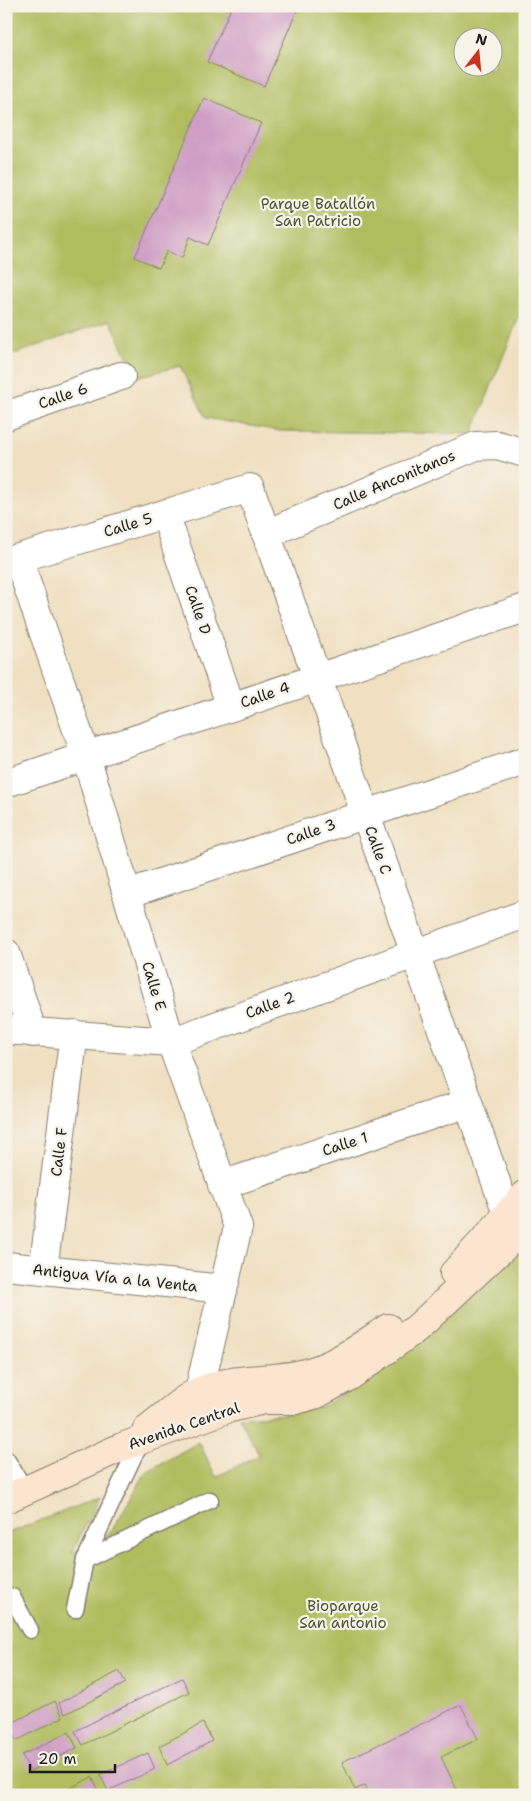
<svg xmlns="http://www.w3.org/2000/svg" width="531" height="1801" font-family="'Shantell Sans',sans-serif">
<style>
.green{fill:#b0bd5f;stroke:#666c3e;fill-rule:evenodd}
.building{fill:#cf9dc5}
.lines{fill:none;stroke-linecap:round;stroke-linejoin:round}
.lane-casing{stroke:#867e6e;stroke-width:19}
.street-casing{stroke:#867e6e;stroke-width:30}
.secondary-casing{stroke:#867e6e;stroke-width:30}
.lane{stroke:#fff;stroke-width:16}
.street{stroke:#fff;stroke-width:28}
.secondary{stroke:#fce5cf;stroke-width:28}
.labels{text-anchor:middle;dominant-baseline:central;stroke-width:4.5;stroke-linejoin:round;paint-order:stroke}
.park-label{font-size:15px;fill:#505433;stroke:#f7f3e8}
.street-label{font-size:15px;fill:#1c1c1c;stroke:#f7f3e8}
</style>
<rect width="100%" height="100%" fill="#f7f3e8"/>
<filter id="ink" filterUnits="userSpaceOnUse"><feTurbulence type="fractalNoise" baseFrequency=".02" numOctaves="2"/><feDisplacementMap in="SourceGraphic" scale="10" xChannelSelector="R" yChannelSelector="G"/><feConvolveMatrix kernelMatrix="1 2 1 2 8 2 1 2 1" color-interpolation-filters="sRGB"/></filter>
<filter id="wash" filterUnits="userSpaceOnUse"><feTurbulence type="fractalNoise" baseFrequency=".0096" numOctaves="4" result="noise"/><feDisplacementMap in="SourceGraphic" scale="20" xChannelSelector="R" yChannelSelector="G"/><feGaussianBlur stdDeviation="1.12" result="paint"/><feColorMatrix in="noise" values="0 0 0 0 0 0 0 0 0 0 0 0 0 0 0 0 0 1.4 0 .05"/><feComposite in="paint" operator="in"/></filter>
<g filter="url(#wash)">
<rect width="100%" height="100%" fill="#f0e0c1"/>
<!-- green -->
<g class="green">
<path d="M6,6H525V302L472,434L280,431L206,418L180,366L137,377L110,320L6,357ZM464,38H494V68H464Z"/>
<path d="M525,1249V1795H6V1589L12,1585L6,1584V1534L100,1497L72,1553L111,1532L146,1472L199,1442L216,1477L259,1455L239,1417L288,1414L323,1406L375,1376Z"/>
</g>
<g id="blocks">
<!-- building -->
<g class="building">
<path d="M232,6H299L264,86L207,62Z"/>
<path d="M204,98L261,123L208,245L190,237L182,258L167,251L159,268L135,257Z"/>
<path d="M119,1671L126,1683L65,1714L59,1703Z"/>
<path d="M182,1678L189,1692L83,1745L75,1731Z"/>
<path d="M55,1701L63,1717L16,1741L8,1725Z"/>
<path d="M461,1705L478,1739L441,1757L457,1790L446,1795H370L365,1785L355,1790L342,1762Z"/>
<path d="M203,1723L212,1741L167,1765L159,1746Z"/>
<path d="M69,1732L77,1748L30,1771L22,1755Z"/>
<path d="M148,1753L155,1769L108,1791L100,1775Z"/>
<path d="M92,1777L101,1795H57Z"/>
</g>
</g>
</g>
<g filter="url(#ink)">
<use href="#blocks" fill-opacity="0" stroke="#867e6e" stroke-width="1"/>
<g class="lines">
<!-- lane casing -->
<g class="lane-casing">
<g id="lane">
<path d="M6,1459L25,1490"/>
<path d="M85,1560L210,1500"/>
<path d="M6,1596L12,1597L30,1630"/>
<path d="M75,1609L85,1560L142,1438"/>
</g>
</g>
<!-- street casing -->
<g class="street-casing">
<g id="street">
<path d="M6,416L121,376"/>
<path d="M165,514L231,707"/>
<path d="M266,534L476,446L497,445L525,453"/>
<path d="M18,558L86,756L171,1042L238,1227L199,1391L206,1412"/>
<path d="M6,562L250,488L507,1213"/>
<path d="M6,783L525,608"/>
<path d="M127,894L525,761"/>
<path d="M6,953L33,1033"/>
<path d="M6,1030L171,1042L525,914"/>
<path d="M222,1185L468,1103"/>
<path d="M6,1266L223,1289"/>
<path d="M43,1270L74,1034"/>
</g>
</g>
<!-- secondary casing -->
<g class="secondary-casing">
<g id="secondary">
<path d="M454,1273L525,1195"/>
<path d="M147,1429C164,1417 181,1399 200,1391C233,1376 270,1382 305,1373C335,1366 362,1345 388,1328"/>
<path d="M6,1499L122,1447L227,1409L264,1400H296L317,1394L350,1376L417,1328L525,1227"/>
</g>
</g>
<!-- lane -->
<use href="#lane" class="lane"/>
<!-- street -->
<use href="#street" class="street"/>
<!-- secondary -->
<use href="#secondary" class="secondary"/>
</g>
</g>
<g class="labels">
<!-- park labels -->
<g class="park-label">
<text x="318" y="204">Parque Batallón<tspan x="318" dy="17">San Patricio</tspan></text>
<text x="343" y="1606">Bioparque<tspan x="343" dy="17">San antonio</tspan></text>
</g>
<!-- street labels -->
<g class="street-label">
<text transform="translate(63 396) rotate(-19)">Calle 6</text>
<text transform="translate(394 480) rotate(-23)">Calle Anconitanos</text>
<text transform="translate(128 525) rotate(-17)">Calle 5</text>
<text transform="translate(198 610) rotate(71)">Calle D</text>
<text transform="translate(265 695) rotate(-19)">Calle 4</text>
<text transform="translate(311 832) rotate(-19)">Calle 3</text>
<text transform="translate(378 850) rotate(70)">Calle C</text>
<text transform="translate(154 986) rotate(73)">Calle E</text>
<text transform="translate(270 1005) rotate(-20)">Calle 2</text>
<text transform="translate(345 1144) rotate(-18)">Calle 1</text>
<text transform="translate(59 1152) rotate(-83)">Calle F</text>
<text transform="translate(115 1278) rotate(6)">Antigua Vía a la Venta</text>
<text transform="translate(184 1426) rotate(-19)">Avenida Central</text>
</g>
</g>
<!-- margin -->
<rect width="531" height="1801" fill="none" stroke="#f7f3e8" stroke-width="25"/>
<!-- north arrow -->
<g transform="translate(478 52) rotate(16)"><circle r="24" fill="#f7f3e8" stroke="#9f9d96"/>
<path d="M0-4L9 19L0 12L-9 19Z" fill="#c8321e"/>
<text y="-8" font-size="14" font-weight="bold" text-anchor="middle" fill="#1c1c1c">N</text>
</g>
<!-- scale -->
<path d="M30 1764v8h85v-8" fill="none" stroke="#1c1c1c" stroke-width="2.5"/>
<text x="38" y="1764" font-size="15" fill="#1c1c1c" stroke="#f7f3e8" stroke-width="4" paint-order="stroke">20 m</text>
</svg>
